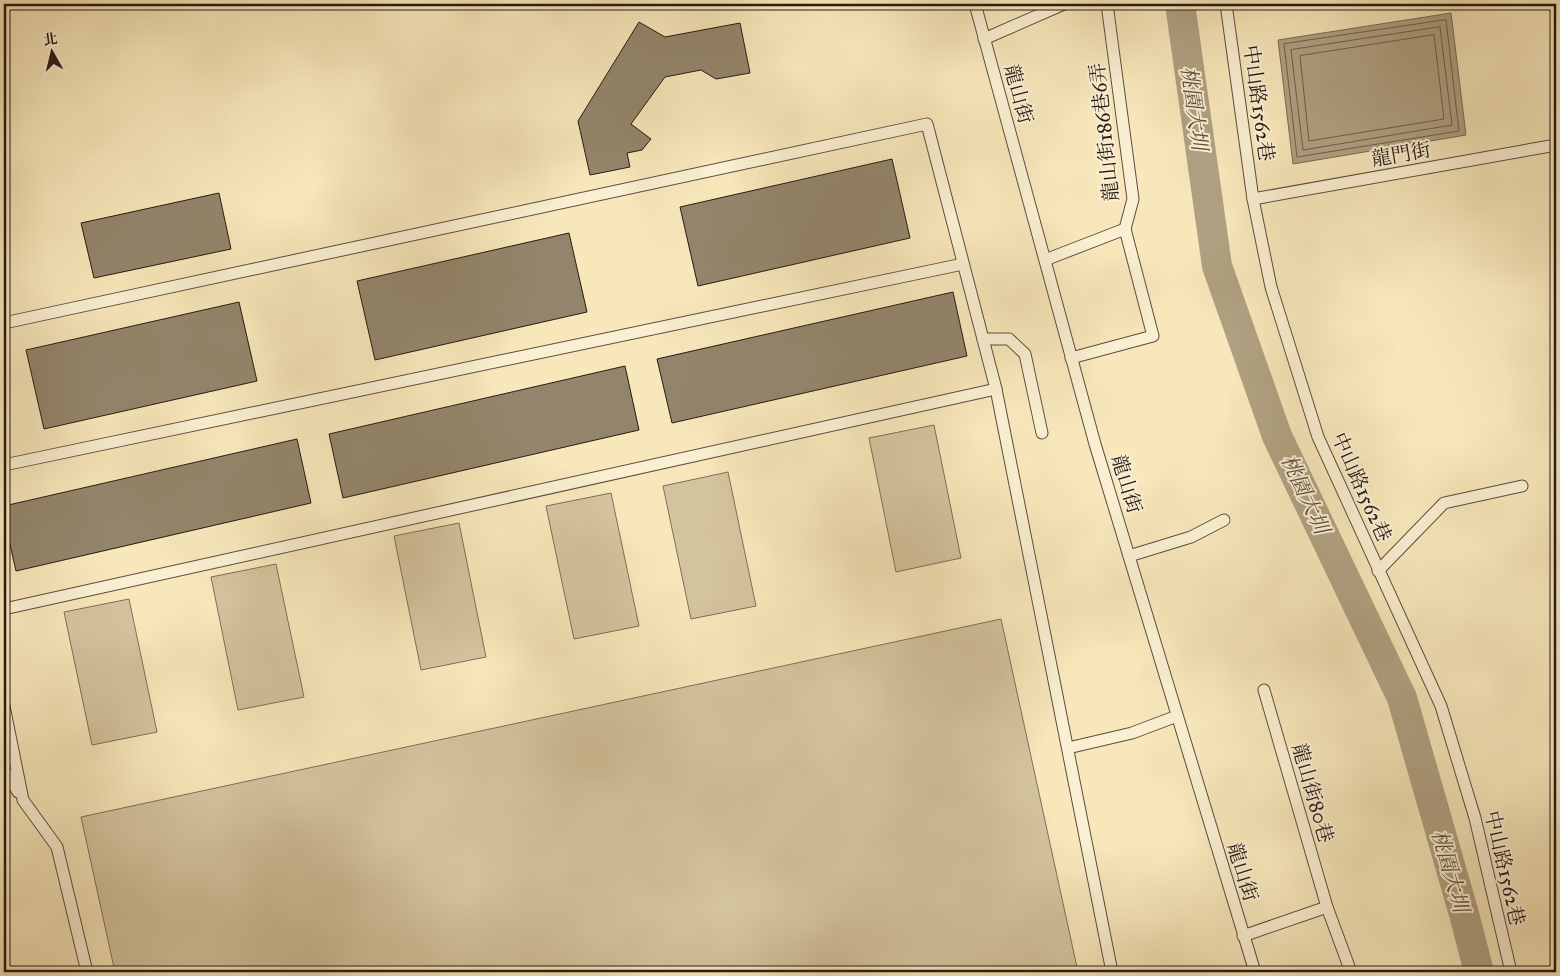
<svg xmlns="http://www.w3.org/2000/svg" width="1560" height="976" font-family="'IM FELL Great Primer','Noto Serif TC',serif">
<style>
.green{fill:#d4c49e;stroke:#7e6f5a}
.water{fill:#b0a182;stroke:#796b56}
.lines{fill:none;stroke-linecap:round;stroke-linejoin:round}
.shore{stroke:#6c5e4c;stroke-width:1}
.canal{stroke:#b0a182;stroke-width:30}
.building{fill:#93856b;stroke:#271a15}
.lane-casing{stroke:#5b4d3e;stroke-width:13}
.lane{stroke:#faefd2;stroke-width:11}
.labels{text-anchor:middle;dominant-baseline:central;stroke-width:4;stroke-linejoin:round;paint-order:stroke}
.street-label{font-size:20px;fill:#271a15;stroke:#faefd2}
.water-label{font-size:21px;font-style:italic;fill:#5e5041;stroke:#faefd2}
</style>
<rect width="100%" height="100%" fill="#f7e7ba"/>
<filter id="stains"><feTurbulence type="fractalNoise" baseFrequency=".004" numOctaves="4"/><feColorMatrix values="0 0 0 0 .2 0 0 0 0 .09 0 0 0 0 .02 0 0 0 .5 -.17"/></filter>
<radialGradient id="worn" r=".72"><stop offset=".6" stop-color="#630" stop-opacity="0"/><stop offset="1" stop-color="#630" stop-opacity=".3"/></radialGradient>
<!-- green -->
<g class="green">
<path d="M934,425L961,558L896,572L869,438Z"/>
<path d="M728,472L756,606L691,619L663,486Z"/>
<path d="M611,493L639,626L574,639L546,506Z"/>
<path d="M459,523L486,657L421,670L394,536Z"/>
<path d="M276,564L304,697L238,710L211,577Z"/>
<path d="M129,599L157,732L92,745L64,612Z"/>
<path d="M1001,619L1078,972H115L81,817Z"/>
</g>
<!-- water -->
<path class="water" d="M1451,13L1466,135L1293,164L1278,40Z"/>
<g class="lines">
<!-- shore -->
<g class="shore">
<path d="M1446,20L1459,131L1297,157L1284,44Z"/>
<path d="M1440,27L1452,125L1303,150L1291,50Z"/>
<path d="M1434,35L1444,119L1309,141L1300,56Z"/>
</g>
<!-- canal -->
<path class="canal" d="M1180,4L1217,266L1277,436L1402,698L1464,914L1479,972"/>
</g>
<!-- building -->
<g class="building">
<path d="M639,22L665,37L740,23L750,73L716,79L701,70L665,77L631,124L651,139L642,150L627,153L630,167L590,175L578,121Z"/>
<path d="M892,159L910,238L698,286L680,207Z"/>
<path d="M219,193L231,249L94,278L81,223Z"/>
<path d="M569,233L587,312L375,360L357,281Z"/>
<path d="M953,292L967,356L672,423L657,359Z"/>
<path d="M239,302L257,381L44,429L26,350Z"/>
<path d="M625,366L639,430L343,498L329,434Z"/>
<path d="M297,439L311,503L16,571L4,518V506Z"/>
</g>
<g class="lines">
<!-- lane casing -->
<g class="lane-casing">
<g id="lane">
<path d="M975,4L1095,444L1255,972"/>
<path d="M1226,4L1253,199L1271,287L1318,437L1441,706L1475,818L1511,972"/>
<path d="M984,39L1064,4"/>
<path d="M1253,199L1556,145"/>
<path d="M1045,260L1125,229L1133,199L1107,4"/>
<path d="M4,323L927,124L996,389L4,609"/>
<path d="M983,339H1009L1025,354L1042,433"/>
<path d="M1071,358L1153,336L1125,229"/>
<path d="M996,389L1112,972"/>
<path d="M4,465L963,264"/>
<path d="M1129,556L1191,537L1224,520"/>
<path d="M1378,571L1444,503L1522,486"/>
<path d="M1264,690L1327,907L1351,972"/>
<path d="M4,706L23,800L57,847L87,972"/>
<path d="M1068,748L1132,733L1177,716"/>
<path d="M4,769L18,792"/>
<path d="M1243,936L1327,907"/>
</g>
</g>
<!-- lane -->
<use href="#lane" class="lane"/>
</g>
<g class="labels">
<!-- street labels -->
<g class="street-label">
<text transform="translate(1019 94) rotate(75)">龍山街</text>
<text transform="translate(1259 103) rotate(82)">中山路1562巷</text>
<text transform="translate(1104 132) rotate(-96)">龍山街186巷6弄</text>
<text transform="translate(1401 154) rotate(-10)">龍門街</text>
<text transform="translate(1127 484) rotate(73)">龍山街</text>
<text transform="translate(1362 487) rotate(66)">中山路1562巷</text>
<text transform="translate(1313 793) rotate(74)">龍山街80巷</text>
<text transform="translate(1505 868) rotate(77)">中山路1562巷</text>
<text transform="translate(1243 872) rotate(73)">龍山街</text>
</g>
<!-- water labels -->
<g class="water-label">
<text transform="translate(1194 108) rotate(82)">桃園大圳</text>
<text transform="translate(1305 494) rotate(65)">桃園大圳</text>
<text transform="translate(1450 871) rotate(74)">桃園大圳</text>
</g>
</g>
<!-- margin -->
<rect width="1560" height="976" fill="none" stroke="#f7e7ba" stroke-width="20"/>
<rect x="5" y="5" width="1550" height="966" fill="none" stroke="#271a15" stroke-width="2.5"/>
<rect x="10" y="10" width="1540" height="956" fill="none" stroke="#271a15"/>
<!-- north arrow -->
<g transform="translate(52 52) rotate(352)" stroke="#faefd2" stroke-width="4" paint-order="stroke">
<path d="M0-4L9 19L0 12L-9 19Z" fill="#271a15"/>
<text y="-8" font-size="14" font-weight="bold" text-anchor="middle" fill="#271a15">北</text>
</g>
<rect width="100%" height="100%" filter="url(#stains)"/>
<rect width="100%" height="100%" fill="url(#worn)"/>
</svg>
